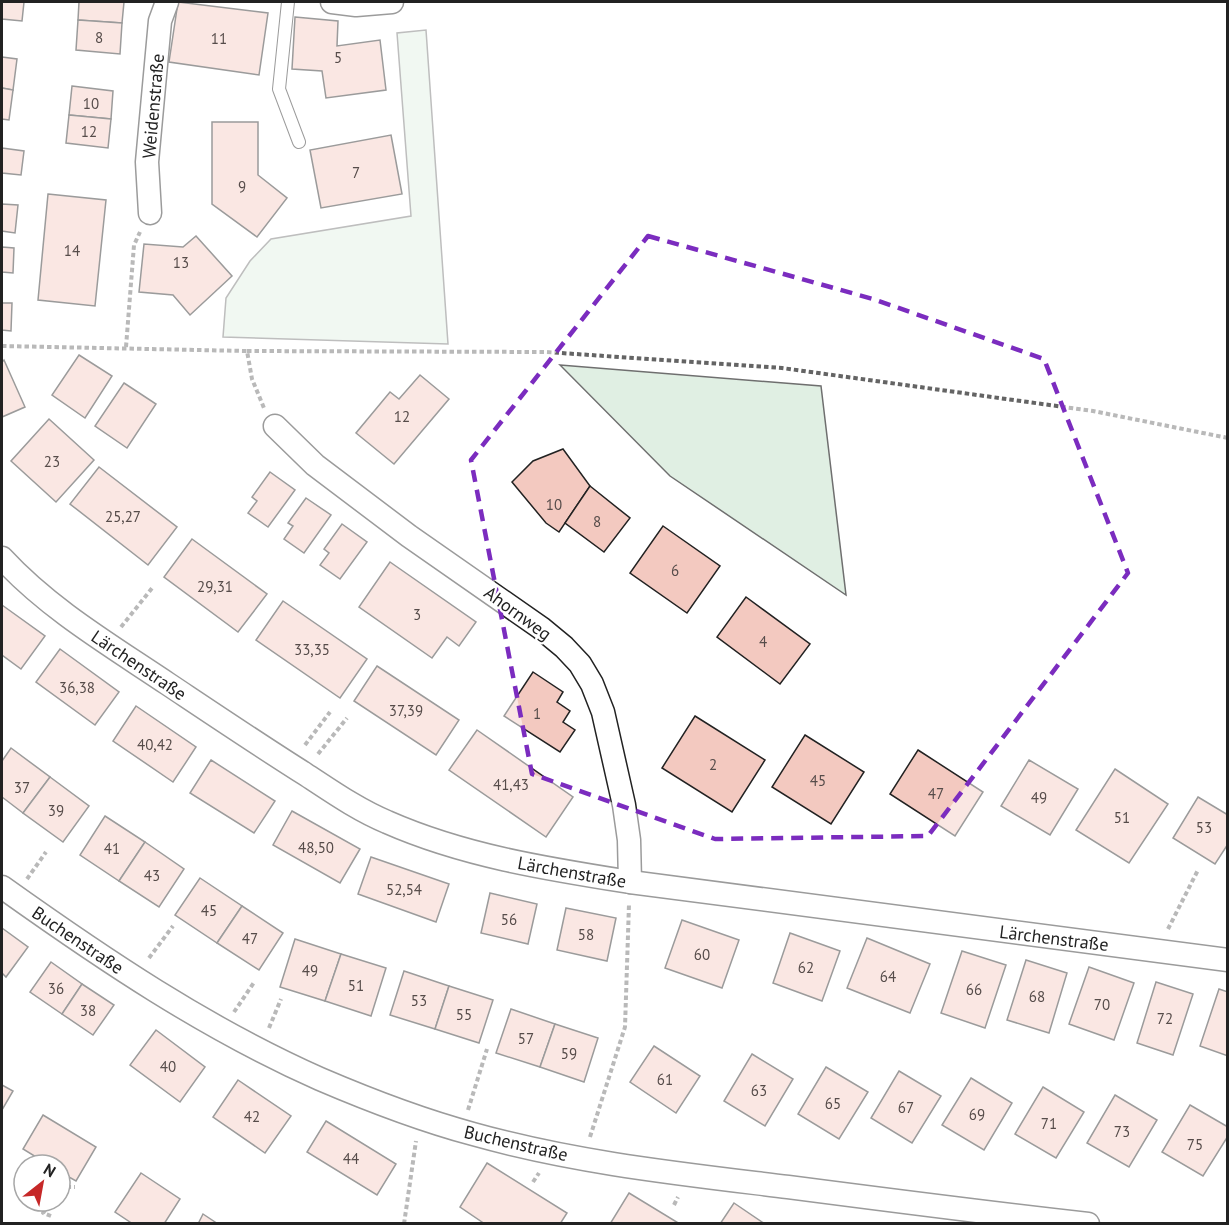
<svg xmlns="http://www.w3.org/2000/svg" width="1229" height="1225" font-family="'PT Sans',sans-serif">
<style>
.green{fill:#e0efe3;stroke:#6f6f6f;stroke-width:1.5}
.building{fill:#f3c9c0;stroke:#222;stroke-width:1.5}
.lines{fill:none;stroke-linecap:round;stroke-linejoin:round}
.service-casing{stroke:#222;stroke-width:14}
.minor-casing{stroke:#222;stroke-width:25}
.path{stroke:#646464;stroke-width:4;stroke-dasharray:4.5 3;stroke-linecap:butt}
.service{stroke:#fff;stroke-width:12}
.minor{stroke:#fff;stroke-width:22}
.marked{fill:none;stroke:#7b2cbf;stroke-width:4.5;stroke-dasharray:12 8;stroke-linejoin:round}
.labels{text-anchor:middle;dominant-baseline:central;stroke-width:4.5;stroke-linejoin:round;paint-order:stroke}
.number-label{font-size:15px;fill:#564c4a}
.street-label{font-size:18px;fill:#222;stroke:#fff}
</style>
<rect width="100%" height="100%" fill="#fff"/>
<!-- green -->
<g class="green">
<path d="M426,30L448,344L223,337L226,298L250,261L271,239L411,216L397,33Z"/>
<path d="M560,365L821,386L846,595L670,476Z"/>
</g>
<!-- building -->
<g class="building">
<path d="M2,2H24L22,21L2,19Z"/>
<path d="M79,2H124L122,23L78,20Z"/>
<path d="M178,2L268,13L259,75L169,62Z"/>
<path d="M295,17L338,21L337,46L380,40L386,90L326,98L322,71L292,69Z"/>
<path d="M78,20L122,23L120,54L76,50Z"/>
<path d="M2,57L17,59L13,90L2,88Z"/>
<path d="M72,86L113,91L111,119L69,115Z"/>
<path d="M2,88L13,90L9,120L2,119Z"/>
<path d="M69,115L111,119L108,148L66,143Z"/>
<path d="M212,122H258V175L287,198L257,237L212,204Z"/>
<path d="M391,135L402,194L321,208L310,150Z"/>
<path d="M2,148L24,151L21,175L2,173Z"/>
<path d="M48,194L106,200L95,306L38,300Z"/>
<path d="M2,204L18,205L15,233L2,231Z"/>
<path d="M196,236L232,276L190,315L173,295L139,292L144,244L183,247Z"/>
<path d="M2,247L14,248L13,273L2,272Z"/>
<path d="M2,303H12L11,331L2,330Z"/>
<path d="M79,355L112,376L85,418L52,395Z"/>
<path d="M4,360L25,407L2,417V362Z"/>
<path d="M420,375L449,399L394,464L356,433L390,392L399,399Z"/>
<path d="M124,383L156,404L127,448L95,426Z"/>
<path d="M49,419L94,460L56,502L11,461Z"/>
<path d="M563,449L590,486L559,532L546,523L512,482L533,461Z"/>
<path d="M99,467L177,527L148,565L70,504Z"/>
<path d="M270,472L295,490L268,527L248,513L257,501L252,497Z"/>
<path d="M590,486L630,518L604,552L565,523Z"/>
<path d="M306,498L331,515L304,553L284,539L293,526L288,523Z"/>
<path d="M342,524L367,542L340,579L320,565L329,553L324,549Z"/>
<path d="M663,526L720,566L687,613L630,573Z"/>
<path d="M192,539L267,594L238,632L164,577Z"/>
<path d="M390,562L476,622L459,646L447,637L432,658L359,607Z"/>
<path d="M746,597L810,644L780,684L717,637Z"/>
<path d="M283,601L367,659L340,698L256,640Z"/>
<path d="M2,605L45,636L21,669L2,655Z"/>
<path d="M60,649L119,692L95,725L36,682Z"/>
<path d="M377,666L459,720L436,755L354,701Z"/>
<path d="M533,672L563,692L557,702L570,711L563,722L575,730L560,752L504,716Z"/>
<path d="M136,706L196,747L173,782L113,741Z"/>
<path d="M695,716L765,760L732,812L662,768Z"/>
<path d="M477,730L573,797L546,837L449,770Z"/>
<path d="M805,735L864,772L831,824L772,787Z"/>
<path d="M11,748L50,777L23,813L2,797V761Z"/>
<path d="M918,750L983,792L955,836L890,794Z"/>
<path d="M211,760L275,801L254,833L190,793Z"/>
<path d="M1029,760L1078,789L1050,835L1001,806Z"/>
<path d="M1115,769L1168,804L1129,863L1076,830Z"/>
<path d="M50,777L89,806L63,842L23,813Z"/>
<path d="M1198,797L1228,815V844L1215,864L1173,838Z"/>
<path d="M292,811L360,849L340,883L273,845Z"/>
<path d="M105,816L145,842L119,881L80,855Z"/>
<path d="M145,842L184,869L159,907L119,881Z"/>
<path d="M371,857L449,884L436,922L358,894Z"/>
<path d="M200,878L242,906L217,943L175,915Z"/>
<path d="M490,893L537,904L528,944L481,933Z"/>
<path d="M242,906L283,933L259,970L217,943Z"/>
<path d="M566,908L616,918L607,961L557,950Z"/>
<path d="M682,920L739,940L722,988L665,968Z"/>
<path d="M2,928L28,947L6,977L2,973Z"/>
<path d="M790,933L840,951L822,1001L773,983Z"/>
<path d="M867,938L930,964L910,1013L847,988Z"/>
<path d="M295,939L341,954L325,1001L280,987Z"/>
<path d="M962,951L1006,965L985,1028L941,1013Z"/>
<path d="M341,954L386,968L371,1016L325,1001Z"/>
<path d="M1026,960L1067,973L1049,1033L1007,1020Z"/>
<path d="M51,962L82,984L62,1014L30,992Z"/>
<path d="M1089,967L1134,983L1114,1040L1069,1024Z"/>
<path d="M404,971L449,986L435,1029L390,1015Z"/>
<path d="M1156,982L1193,994L1173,1055L1137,1043Z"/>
<path d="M82,984L114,1005L93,1035L62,1014Z"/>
<path d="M449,986L493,1000L479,1043L435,1029Z"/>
<path d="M1219,989L1228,992V1056L1200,1046Z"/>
<path d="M511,1009L555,1024L540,1067L496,1053Z"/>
<path d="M555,1024L598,1038L584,1082L540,1067Z"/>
<path d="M156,1030L205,1067L180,1102L130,1065Z"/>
<path d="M654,1046L700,1076L676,1113L630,1082Z"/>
<path d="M752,1054L793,1079L765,1126L724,1101Z"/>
<path d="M826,1067L868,1092L839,1139L798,1114Z"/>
<path d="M899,1071L941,1096L912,1143L871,1118Z"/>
<path d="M971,1078L1012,1103L984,1150L942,1125Z"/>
<path d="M238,1080L291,1116L265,1153L213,1117Z"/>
<path d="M2,1085L13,1091L2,1110Z"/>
<path d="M1043,1087L1084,1112L1056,1158L1015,1134Z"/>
<path d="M1115,1095L1157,1120L1129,1167L1087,1143Z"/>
<path d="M1190,1105L1228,1127V1136L1203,1176L1162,1152Z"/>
<path d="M43,1115L96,1147L76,1181L60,1172V1165H49L23,1149Z"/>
<path d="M326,1121L396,1164L377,1195L307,1152Z"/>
<path d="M487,1163L567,1213L560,1224H485L460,1207Z"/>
<path d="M141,1173L180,1199L164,1224H133L115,1212Z"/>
<path d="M629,1193L680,1224H610Z"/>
<path d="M734,1203L765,1224H720Z"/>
<path d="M203,1214L218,1224H198Z"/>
</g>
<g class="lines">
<!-- service casing -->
<g class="service-casing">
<path id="service" d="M288,2L279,89L299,142"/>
</g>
<!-- minor casing -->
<g class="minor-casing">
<g id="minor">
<path d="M332,2L356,5L392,2"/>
<path d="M150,213L147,162L160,21L167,2"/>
<path d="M275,426L315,465L409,536L541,628L564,647L580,664L592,684L603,712L624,805L629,840L630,882"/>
<path d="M2,558C49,609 110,645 168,684C213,714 259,745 305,774C331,791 358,810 387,822C464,856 548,869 630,882L1228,960"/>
<path d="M2,887C103,959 205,1028 320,1079C369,1100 421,1120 473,1134C576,1163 682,1174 788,1187C888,1200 988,1213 1088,1224"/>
</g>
</g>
<!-- path -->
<g class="path">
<path d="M2,346L247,351L252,379L264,408"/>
<path d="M126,347L134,245L140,232"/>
<path d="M247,351L546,352L782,368L1093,411L1228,438"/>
<path d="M121,627L153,587"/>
<path d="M305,745L330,712"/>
<path d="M318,754L347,718"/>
<path d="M27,879L46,852"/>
<path d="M1168,929L1198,870"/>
<path d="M149,958L173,926"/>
<path d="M234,1012L255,981"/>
<path d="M269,1028L281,999"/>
<path d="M468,1110L487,1049"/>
<path d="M590,1137L625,1027L629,904"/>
<path d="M533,1182L539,1173"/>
<path d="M60,1191L68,1187H75"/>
<path d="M674,1205L678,1197"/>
<path d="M51,1216L43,1213L52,1201"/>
<path d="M404,1224L416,1141"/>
</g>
<!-- service -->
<use href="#service" class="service"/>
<!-- minor -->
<use href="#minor" class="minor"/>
</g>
<!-- marked area -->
<path d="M0 0H1229V1225H0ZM648,236L873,299L1044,359L1128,573L928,836L715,839L532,774L471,460Z" fill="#fff" fill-opacity=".55" fill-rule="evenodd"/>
<path class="marked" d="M648,236L873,299L1044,359L1128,573L928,836L715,839L532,774L471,460Z"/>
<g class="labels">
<!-- number labels -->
<g class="number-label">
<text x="99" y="37">8</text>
<text x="219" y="38">11</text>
<text x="338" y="57">5</text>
<text x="91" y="103">10</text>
<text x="89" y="131">12</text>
<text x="356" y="172">7</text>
<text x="242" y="186">9</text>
<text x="72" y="250">14</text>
<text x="181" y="262">13</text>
<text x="402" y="416">12</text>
<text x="52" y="461">23</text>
<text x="554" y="504">10</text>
<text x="123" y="516">25,27</text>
<text x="597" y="521">8</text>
<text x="675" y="570">6</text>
<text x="215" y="586">29,31</text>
<text x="417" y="614">3</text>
<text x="763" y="641">4</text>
<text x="312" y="649">33,35</text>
<text x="77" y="687">36,38</text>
<text x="406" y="710">37,39</text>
<text x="537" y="713">1</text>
<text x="155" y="744">40,42</text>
<text x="713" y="764">2</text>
<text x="818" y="780">45</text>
<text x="511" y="784">41,43</text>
<text x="22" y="787">37</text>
<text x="936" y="793">47</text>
<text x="1039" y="797">49</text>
<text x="56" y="810">39</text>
<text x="1122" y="817">51</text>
<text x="1204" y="827">53</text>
<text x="316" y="847">48,50</text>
<text x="112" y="848">41</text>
<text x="152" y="875">43</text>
<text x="404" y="889">52,54</text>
<text x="209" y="910">45</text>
<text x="509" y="919">56</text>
<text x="586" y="934">58</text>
<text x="250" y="938">47</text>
<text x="702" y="954">60</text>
<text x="806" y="967">62</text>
<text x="310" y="970">49</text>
<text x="888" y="976">64</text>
<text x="356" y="985">51</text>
<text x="56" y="988">36</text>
<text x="974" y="989">66</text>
<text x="1037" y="996">68</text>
<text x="419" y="1000">53</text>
<text x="1102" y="1004">70</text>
<text x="88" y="1010">38</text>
<text x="464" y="1014">55</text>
<text x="1165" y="1018">72</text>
<text x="526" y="1038">57</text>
<text x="569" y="1053">59</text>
<text x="168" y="1066">40</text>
<text x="665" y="1079">61</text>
<text x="759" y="1090">63</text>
<text x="833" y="1103">65</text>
<text x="906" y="1107">67</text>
<text x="977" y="1114">69</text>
<text x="252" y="1116">42</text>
<text x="1049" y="1123">71</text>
<text x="1122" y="1131">73</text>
<text x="1195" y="1144">75</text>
<text x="351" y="1158">44</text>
</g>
<!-- street labels -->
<g class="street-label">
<text transform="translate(153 106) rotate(-85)">Weidenstraße</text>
<text transform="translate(518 613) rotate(36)">Ahornweg</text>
<text transform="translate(139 665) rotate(34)">Lärchenstraße</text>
<text transform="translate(572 872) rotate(10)">Lärchenstraße</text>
<text transform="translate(1054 938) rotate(7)">Lärchenstraße</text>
<text transform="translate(78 940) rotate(34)">Buchenstraße</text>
<text transform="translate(516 1143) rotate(13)">Buchenstraße</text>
</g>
</g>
<!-- border -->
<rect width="1229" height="1225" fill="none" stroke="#222222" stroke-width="6"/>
<!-- north arrow -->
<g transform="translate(42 1183) rotate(31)"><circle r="28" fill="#ffffff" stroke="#a7a7a7" stroke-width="1.5"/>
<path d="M0-4.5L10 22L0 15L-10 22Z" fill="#c62828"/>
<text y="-9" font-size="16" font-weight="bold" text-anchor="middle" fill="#222222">N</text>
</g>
</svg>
